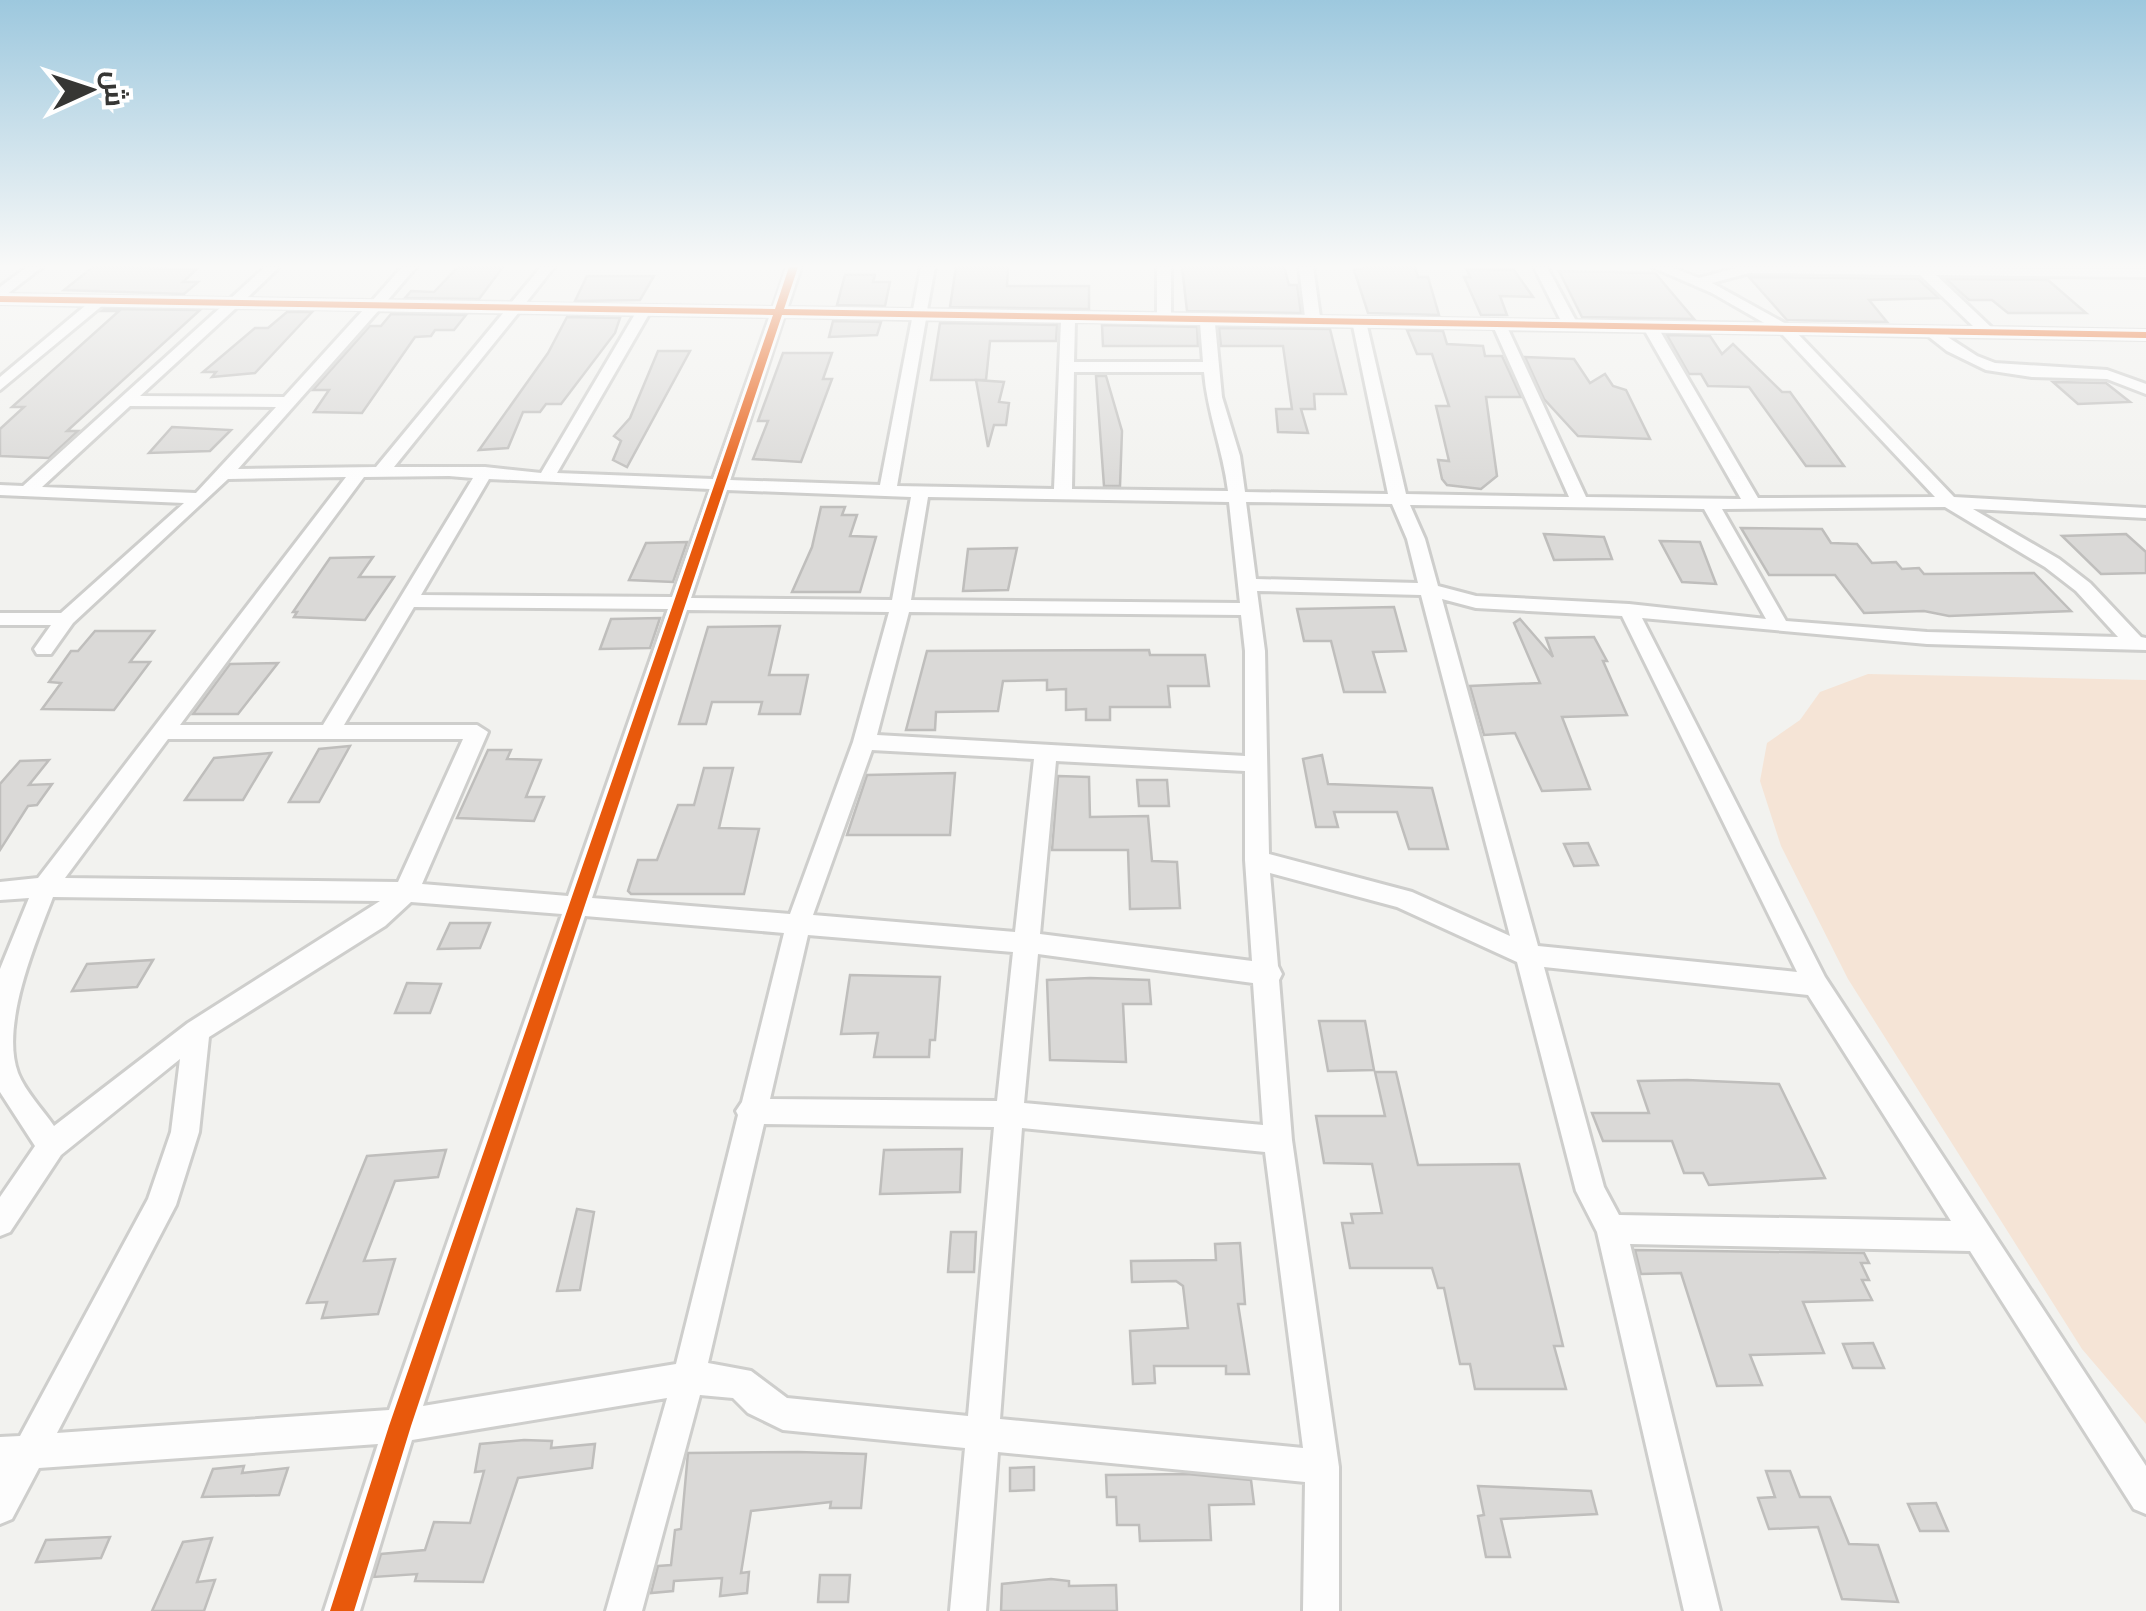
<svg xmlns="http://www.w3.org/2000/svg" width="2146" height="1611" font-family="Lato,Cairo,sans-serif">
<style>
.green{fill:#f5e4d6}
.building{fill:#dad9d7;stroke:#bfbebc;stroke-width:2.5}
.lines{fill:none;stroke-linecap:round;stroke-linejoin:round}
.street-casing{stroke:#cececc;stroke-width:6}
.street{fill:#fdfdfd;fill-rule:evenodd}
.cycleway-casing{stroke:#fff;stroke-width:6}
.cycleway{fill:#e8590c;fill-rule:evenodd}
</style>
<rect width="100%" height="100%" fill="#f2f2ef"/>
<!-- green -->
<path class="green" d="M1868,674L2146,680V1424L2082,1349L1848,979L1781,846L1760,781L1767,743L1800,720L1820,692Z"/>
<!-- building -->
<g class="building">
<path d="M93,267L197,269L183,282H198L184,294L64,290Z"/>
<path d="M458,267H503L479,299L405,298L411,291L434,292Z"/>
<path d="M956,267H1008L1007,286H1089V309L950,307Z"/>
<path d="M1182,267H1284L1289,285H1297L1301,313L1187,311Z"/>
<path d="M1368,267H1415L1418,277H1428L1439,315L1368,313L1354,270Z"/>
<path d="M1466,269L1514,270L1533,297L1500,296L1507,315H1481L1464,277H1470Z"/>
<path d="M1559,271L1655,273L1694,319L1582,317Z"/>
<path d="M845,275H875L873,282H890L885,306L837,305Z"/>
<path d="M587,276H654L640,300L575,301Z"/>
<path d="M1749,277L1918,279L1939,298L1869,300L1887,322L1787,320Z"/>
<path d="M1946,279L2048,280L2086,313H2008L1992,300H1969Z"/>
<path d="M104,309L200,310L67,431H78L49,458L0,456V429L24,407H12L119,311H101Z"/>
<path d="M287,312H312L255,373L212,377L216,372H203L255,328H268Z"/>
<path d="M391,314L466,315L454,330H435L431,336L415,337L362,413L314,412L329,390H313L370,326H381Z"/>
<path d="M567,317L620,318L615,333L561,404H546L540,412H523L508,448L479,450L548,353Z"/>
<path d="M833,321L881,322L877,335L829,337Z"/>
<path d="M940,323L1057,325L1056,341H990L986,380H931Z"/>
<path d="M1102,325L1197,327L1198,346H1103Z"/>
<path d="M1219,328L1330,329L1346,394H1314L1315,409H1301L1308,433L1278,432L1276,409H1292L1283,346H1221Z"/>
<path d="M1407,330L1443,331L1447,344L1483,346L1485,356H1502L1521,397H1486L1497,476L1481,489L1447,485L1442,479L1438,460L1449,461L1436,406H1449L1432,354H1417Z"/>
<path d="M1667,335L1710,336L1722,354L1733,344L1782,392H1790L1844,466H1806L1749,387L1708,386L1701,374H1689Z"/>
<path d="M658,351H690L627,467L613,460L621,441L614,436L630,418Z"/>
<path d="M783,353H832L823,379H832L801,462L753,459L768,421H758Z"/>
<path d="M1525,357L1574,359L1590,383L1605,374L1613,386L1626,390L1650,439L1578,436L1544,399Z"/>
<path d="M1096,376H1106L1122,431L1120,486H1104Z"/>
<path d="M976,380L1004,382L999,402L1009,403L1006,425H994L988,447Z"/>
<path d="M2053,382L2106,383L2130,402L2078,404Z"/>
<path d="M172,427L231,430L210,451L149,453Z"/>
<path d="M821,507H845L842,515H857L850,536L876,537L860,592H792L812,547Z"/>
<path d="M1741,528L1822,529L1831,543L1857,544L1872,563L1896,562L1902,569L1919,568L1924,574L2034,573L2071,611L1949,616L1924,611L1864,613L1835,575H1769Z"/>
<path d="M1544,534L1604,537L1612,559L1554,560Z"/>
<path d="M2126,534L2146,552V573L2101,574L2062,536Z"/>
<path d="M1660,541L1700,542L1716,584L1682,582Z"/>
<path d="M687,542L673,582L629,580L646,543Z"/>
<path d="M1017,548L1008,590L963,591L968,549Z"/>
<path d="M373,557L359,577H394L365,620L294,617L297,612H293L330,558Z"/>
<path d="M1394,607L1406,651L1373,652L1385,692H1344L1331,641H1304L1297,609Z"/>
<path d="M660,618L650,648L600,649L611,619Z"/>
<path d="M1520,619L1553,657L1546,638L1594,637L1607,661H1603L1627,715L1562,717L1590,789L1542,791L1515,733L1484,735L1470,686L1540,683L1514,623Z"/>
<path d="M780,626L769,675H808L800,714H759L762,702H712L706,724H679L708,627Z"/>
<path d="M95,631H154L130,662H150L114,710L42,709L61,683L49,682L71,651H78Z"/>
<path d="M1149,650L1150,655H1205L1209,686H1168L1170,707H1110V720H1086V709L1066,710V689L1047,690V680L1003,681L998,711L936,712L935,730H906L927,651Z"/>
<path d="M278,663L238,714H193L230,664Z"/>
<path d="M350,746L319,802H289L319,749Z"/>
<path d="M488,750H511L507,759L541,760L526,797H544L534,821L457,818Z"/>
<path d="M271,753L243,800H185L214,758Z"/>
<path d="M1322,755L1328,784L1432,788L1448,849H1409L1397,812H1334L1338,827H1316L1303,759Z"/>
<path d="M49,760L29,785L52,784L37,805L28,806L0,850V784L20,761Z"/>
<path d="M704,768H733L719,828L759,829L744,894H631L628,891L638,860H657L678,805H694Z"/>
<path d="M955,773L950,835H847L867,775Z"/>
<path d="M1058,776L1089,777L1090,817L1148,816L1152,861L1177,862L1180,908L1130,909L1128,850H1052Z"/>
<path d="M1137,780H1167L1169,806H1139Z"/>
<path d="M1588,843L1598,865L1574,866L1564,844Z"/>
<path d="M450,923H490L480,948L438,949Z"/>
<path d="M153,960L137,987L72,991L87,964Z"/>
<path d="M850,975L940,977L935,1040H930L929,1057H874L878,1033L841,1034Z"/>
<path d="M1090,978L1149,980L1151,1004H1123L1126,1062L1050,1060L1047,980Z"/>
<path d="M407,983L441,984L430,1013H395Z"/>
<path d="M1319,1021H1365L1374,1070L1328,1071Z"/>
<path d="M1375,1072H1396L1418,1165L1519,1164L1563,1346H1554L1566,1389H1475L1470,1364H1460L1444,1288H1438L1432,1268H1350L1342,1223H1353L1351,1214L1382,1213L1372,1164L1324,1163L1316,1116H1385Z"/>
<path d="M1687,1080L1779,1084L1825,1178L1709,1185L1703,1173H1684L1672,1141H1603L1592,1113H1649L1638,1081Z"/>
<path d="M962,1149L960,1192L880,1194L884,1150Z"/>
<path d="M446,1150L438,1177L395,1181L364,1261L395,1259L378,1314L322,1318L327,1302L307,1303L367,1156Z"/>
<path d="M577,1209L594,1212L580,1290L557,1291Z"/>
<path d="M951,1232H976L974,1272H948Z"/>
<path d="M1240,1243L1245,1304H1238L1249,1374H1226V1366H1154L1155,1383L1133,1384L1130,1331L1188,1328L1183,1286L1176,1281L1132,1282L1131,1261L1216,1260L1215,1244Z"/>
<path d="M1635,1250L1864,1253L1869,1263H1861L1869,1280H1862L1872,1300L1803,1302L1824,1353L1750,1355L1762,1385L1717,1386L1681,1273L1641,1274Z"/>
<path d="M1873,1343L1884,1368H1853L1843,1344Z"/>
<path d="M524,1440L552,1441L551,1448L595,1444L592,1468L518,1478L483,1582L415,1581L417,1574L374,1577L381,1554L425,1550L434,1522L470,1523L484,1471L475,1472L480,1444Z"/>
<path d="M798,1452L866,1454L861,1508H830L831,1502L751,1511L741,1573L749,1572L747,1593L720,1596L722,1578L674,1581L673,1591L651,1593L658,1566L671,1565L675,1530L681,1529L688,1453Z"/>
<path d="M244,1466L242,1473L288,1468L279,1495L202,1497L213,1469Z"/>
<path d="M1034,1467V1490L1010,1491V1468Z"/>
<path d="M1766,1471H1790L1800,1497H1830L1849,1544L1878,1545L1898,1602L1842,1599L1818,1527L1769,1529L1758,1498L1775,1497Z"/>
<path d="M1187,1474L1251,1480L1254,1504L1209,1505L1211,1540L1140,1541L1139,1525H1117L1116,1497H1107L1106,1475Z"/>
<path d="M1478,1486L1591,1491L1597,1514L1501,1519L1510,1557H1486L1478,1516L1484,1515Z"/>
<path d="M1936,1503L1948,1531H1920L1908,1504Z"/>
<path d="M110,1537L101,1558L36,1562L46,1540Z"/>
<path d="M212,1538L197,1582L215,1580L204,1611H152L183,1542Z"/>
<path d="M820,1575H850L848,1602H818Z"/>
<path d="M1051,1579L1069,1581V1586L1116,1585L1117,1611H1001L1002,1584Z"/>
</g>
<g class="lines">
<!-- street casing -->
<g class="street-casing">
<path id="street" d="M27,267H42L6,295L230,299L265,267H279L246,299L372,301L402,267H416L387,301L511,303L541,267H554L525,304L773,308L787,267H801L787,308L913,310L921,267H935L927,310L1157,314V267H1171V314L1305,317L1299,267H1313L1320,317L1561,321L1534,267H1547L1576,321L1766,324L1712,293L1652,267H1671L1699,278L1740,267L2146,269V277L1936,275L1992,328L2146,331V339L1946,336L1977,356L1995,363L2107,370L2146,384V394L2107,379L2032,377L1986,370L1947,351L1928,336L1797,333L1954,497L2146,508V518L1973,509L2059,559L2090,583L2141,637L2146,638V650L1927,644L1642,618L1825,977L2146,1466V1514L2134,1509L1970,1251L1630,1244L1720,1611H1684L1597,1232L1576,1191L1517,962L1397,907L1270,873L1278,966L1282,974L1279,980L1292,1140L1339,1467V1611H1303L1305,1482L998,1452L986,1611H950L965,1448L783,1430L748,1413L733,1398L700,1395L642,1611H606L667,1398L412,1440L360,1611H324L378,1444L39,1468L12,1519L0,1524V1437L20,1436L148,1199L171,1132L180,1059L61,1155L10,1232L0,1236V1197L35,1146L0,1092V969L29,898L0,900V882L38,878L346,477L228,479L73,623L51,654H37L34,649L51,625H0V613H61L184,503L0,495V485L23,486L221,307L103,305L0,390V377L86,305L0,303V287ZM1749,273L1920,275L1975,328L1788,325L1712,283ZM237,307L364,309L284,397L140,396ZM379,310L504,312L376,467L238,469ZM519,312L635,314L541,473L485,467H394ZM649,314L770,316L713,479L557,473ZM784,316L912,319L880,485L730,480ZM926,319L1061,321L1054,489L897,486ZM1075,321L1200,323L1203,362H1074ZM1215,324L1353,326L1388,494L1245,492L1240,456L1222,397ZM1367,326L1494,328L1569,497L1406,494ZM1508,329L1645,331L1741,499L1586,497ZM1660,331L1781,333L1935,497L1758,498ZM1074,372H1204C1207,412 1223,450 1228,491L1072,489ZM130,406L276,407L196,493L42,487ZM449,476L473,478L323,725H180L364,477ZM489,479L710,489L672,597L421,595ZM727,490L911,497L892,600L691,598ZM928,497L1229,502L1240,603L911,600ZM1246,502L1392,504L1407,539L1418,583L1256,579ZM1410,505L1704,509L1766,619L1629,604L1476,596L1438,586L1425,539ZM1945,507L2045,567L2076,591L2118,637L1927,632L1786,621L1722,509ZM1257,591L1421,595L1510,936L1412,892L1269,854L1265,651ZM1442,599L1476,608L1622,616L1797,972L1538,946ZM414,607L668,609L568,896L422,884L488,732L477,725H344ZM687,610L889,612L853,742L790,914L592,898ZM909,612L1241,615L1245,651V756L877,735ZM168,739H463L398,882L65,878ZM872,750L1034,759L1015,932L813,915ZM1056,761L1245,771V860L1252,961L1040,934ZM53,897L380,901L188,1023L54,1126C43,1110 25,1091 18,1073C0,1025 36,942 53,897ZM411,902L562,914L389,1410L57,1433L176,1205L199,1132L209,1037L385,926ZM585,916L784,933L742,1102L736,1111L738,1115L676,1364L423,1406ZM808,935L1013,952L997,1101L770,1099ZM1038,954L1253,983L1263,1125L1024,1103ZM1544,967L1808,995L1951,1221L1619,1215L1604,1187ZM764,1124L994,1127L968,1416L787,1398L751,1371L708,1363ZM1022,1128L1265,1152L1303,1448L1000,1419Z"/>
</g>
<!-- street -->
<use href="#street" class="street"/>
<!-- cycleway casing -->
<g class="cycleway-casing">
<path id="cycleway" d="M789,267H798L784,309L2146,332V338L782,315L411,1426L354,1611H330L389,1426L773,315L0,302V296L775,309Z"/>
</g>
<!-- cycleway -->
<use href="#cycleway" class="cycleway"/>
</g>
<!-- sky -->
<linearGradient id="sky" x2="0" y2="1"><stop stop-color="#9dc8de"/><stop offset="0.54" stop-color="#f9f9f8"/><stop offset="1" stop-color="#f9f9f8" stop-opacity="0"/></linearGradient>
<rect width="2146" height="493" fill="url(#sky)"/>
<!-- north arrow -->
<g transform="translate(90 90) rotate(87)" stroke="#ffffff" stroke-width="8" paint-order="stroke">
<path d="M0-8L18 38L0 25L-18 38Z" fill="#363634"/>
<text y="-15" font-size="28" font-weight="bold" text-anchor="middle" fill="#363634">ش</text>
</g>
</svg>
